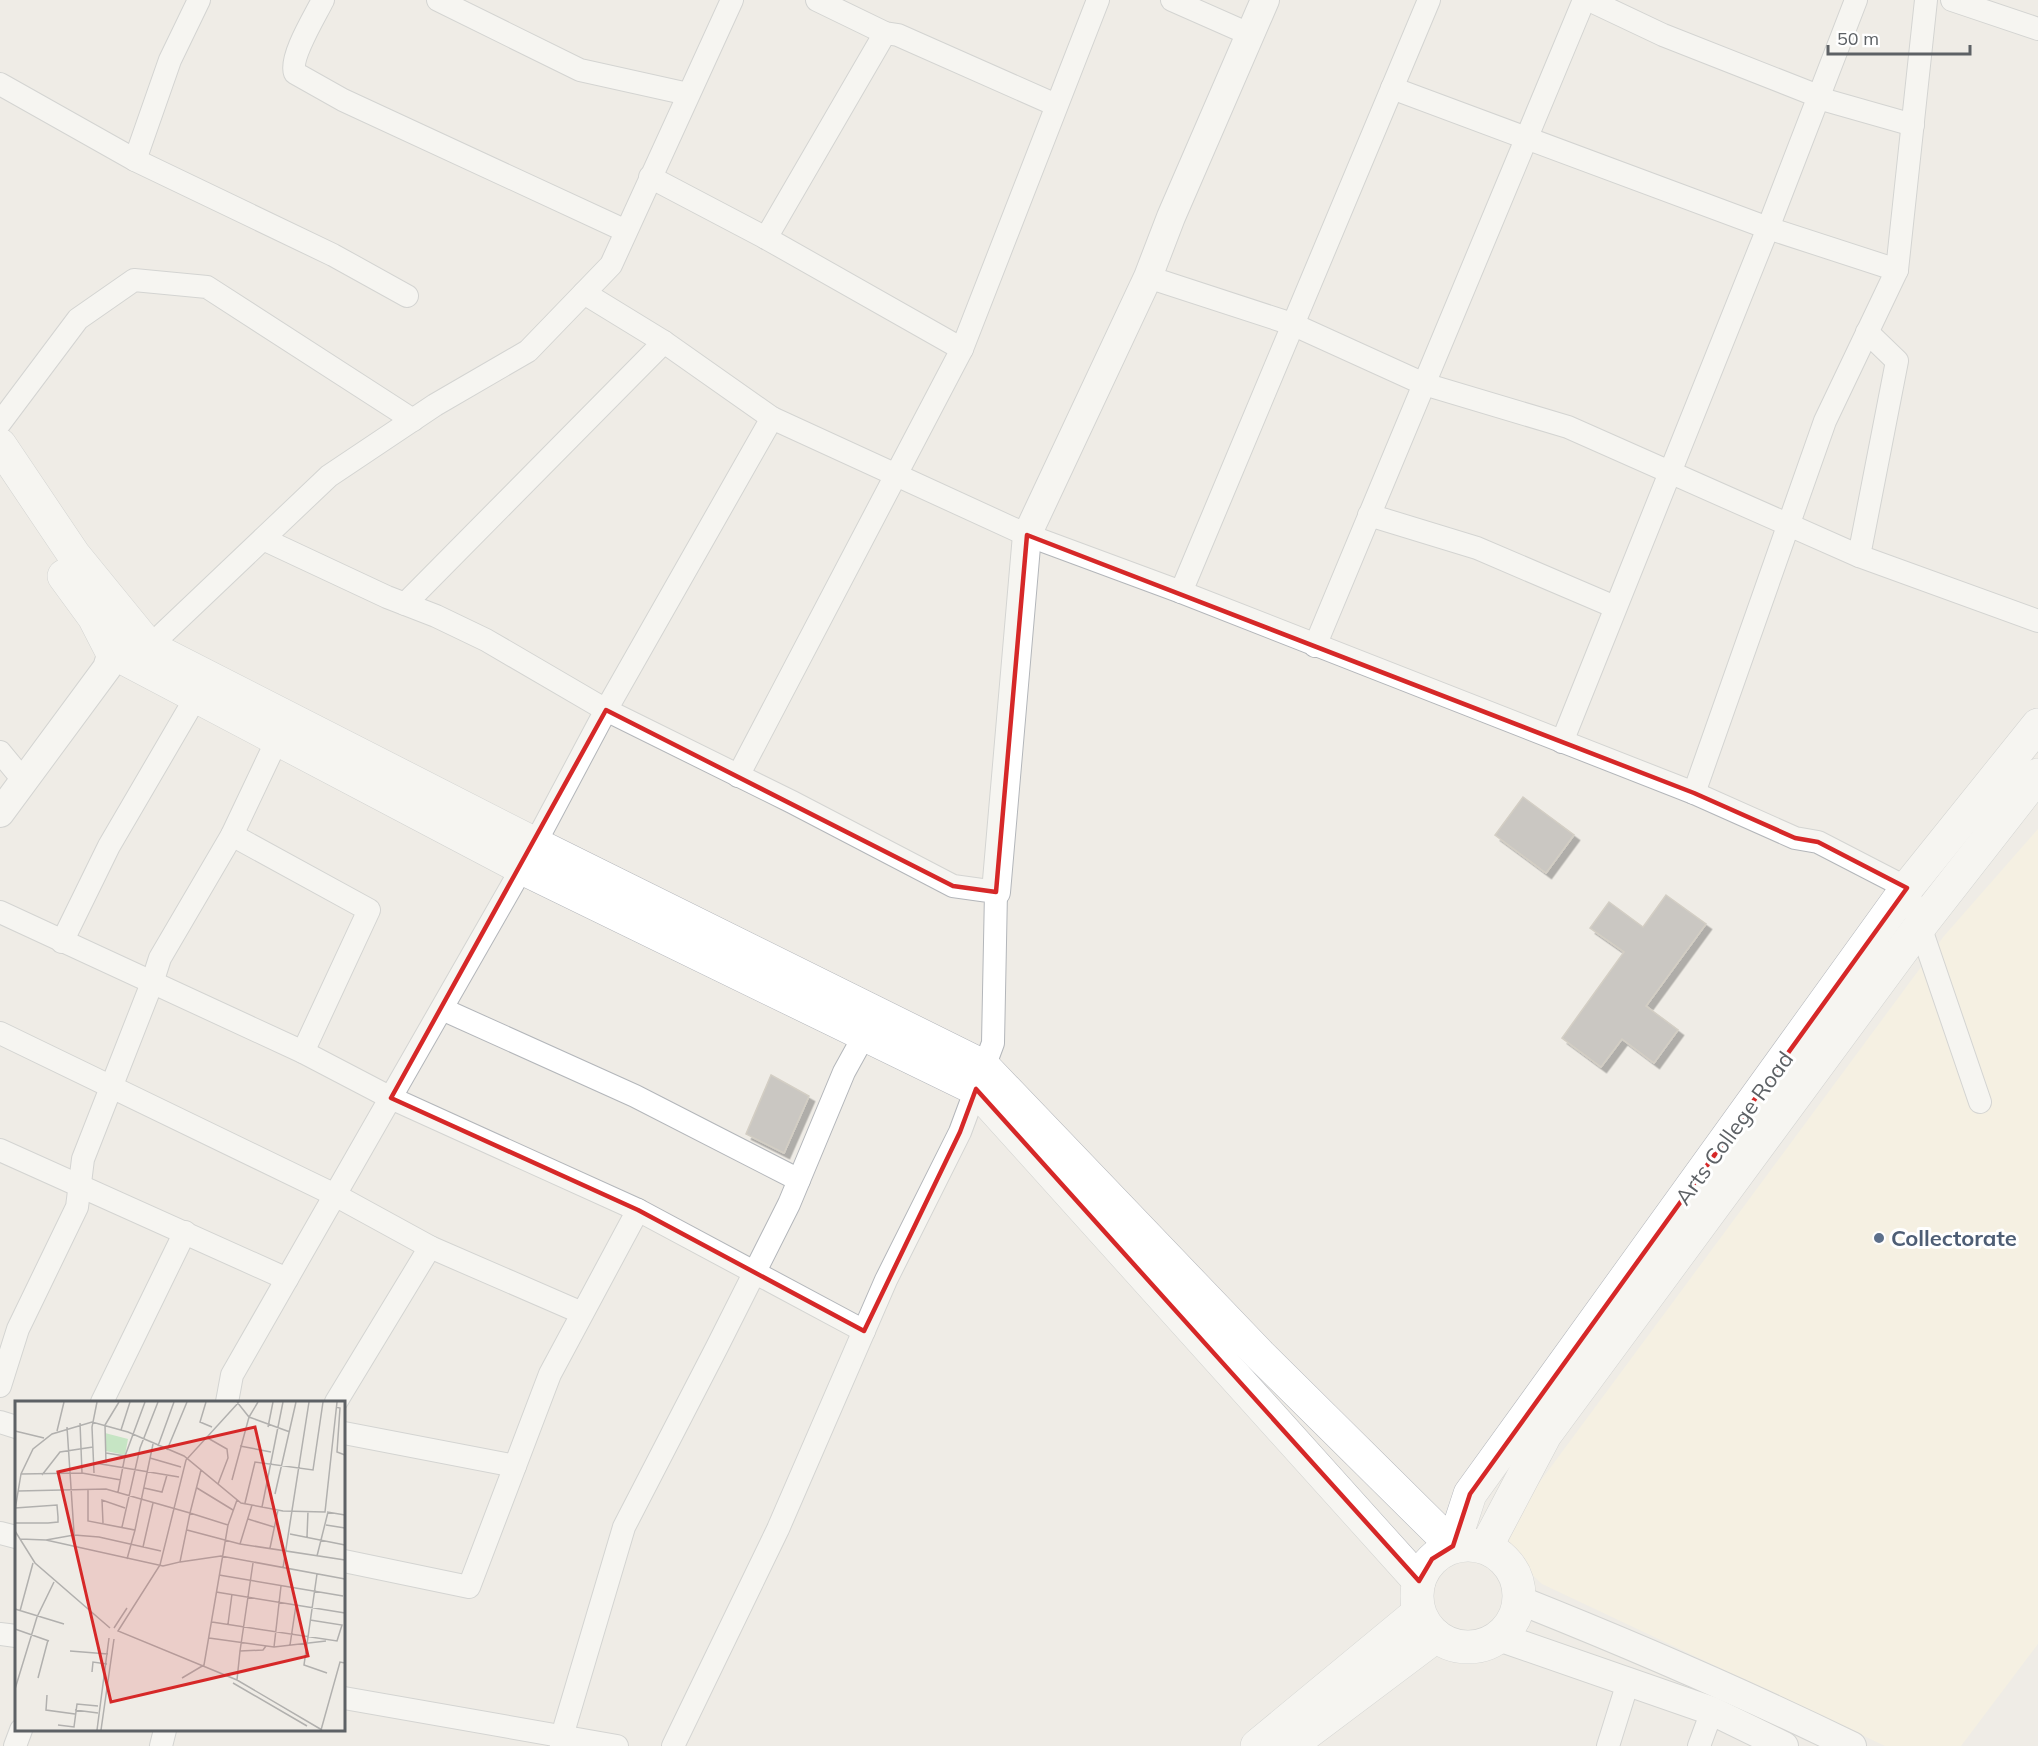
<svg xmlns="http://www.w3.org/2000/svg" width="2038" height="1746" font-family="Mulish,sans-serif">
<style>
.commercial{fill:#fcf3de}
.building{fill:#cac7c2;stroke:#d3cec4;stroke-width:1.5;filter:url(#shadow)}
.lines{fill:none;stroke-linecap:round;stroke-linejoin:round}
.minor-casing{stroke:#b3b6ba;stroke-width:24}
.tertiary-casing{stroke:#b3b6ba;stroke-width:30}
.secondary-casing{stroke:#b2b5ba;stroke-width:34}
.minor{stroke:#fff;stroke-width:22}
.tertiary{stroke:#fff;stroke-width:28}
.secondary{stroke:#fff;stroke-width:33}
.marked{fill:none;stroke:#d62828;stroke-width:4.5;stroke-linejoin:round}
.service-dot{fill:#5c6f8a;stroke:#fff;stroke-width:2}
.labels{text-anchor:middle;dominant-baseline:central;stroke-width:6;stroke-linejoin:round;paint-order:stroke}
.street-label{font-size:22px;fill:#5d6165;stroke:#fff}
.service-label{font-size:22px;font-weight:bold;fill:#4e5e75;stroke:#fff;text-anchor:start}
.inset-road{fill:none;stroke:#b1b0ae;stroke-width:1.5}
.view{fill:#d62828;fill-opacity:0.15;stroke:#d62828;stroke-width:3}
.inset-edge{fill:none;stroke:#5d6165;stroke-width:3}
</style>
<defs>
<filter id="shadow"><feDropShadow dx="5.5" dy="5.5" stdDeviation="0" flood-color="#0004"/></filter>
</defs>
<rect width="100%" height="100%" fill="#efece6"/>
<!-- commercial -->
<path class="commercial" d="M2038,829V1644L1961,1746H1885L1542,1584L1496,1541L1944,936Z"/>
<!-- building -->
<g class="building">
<path d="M1523,797L1574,835L1546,873L1495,835Z"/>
<path d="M1666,895L1706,924L1646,1006L1678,1030L1654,1063L1622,1039L1601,1067L1562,1038L1624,952L1590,928L1609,902L1643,927Z"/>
<path d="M771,1075L809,1096L784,1153L746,1134Z"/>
</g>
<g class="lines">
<!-- minor casing -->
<g class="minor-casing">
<g id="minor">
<path d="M323,0C315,16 289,58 295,73L343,100L626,231"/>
<path d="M438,0L580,70L688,94"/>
<path d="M817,0L885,33L898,35L1056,105"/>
<path d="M1172,0L1249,34V36"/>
<path d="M1589,0L1663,35L1818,96V98L1913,125"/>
<path d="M1952,0L2038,29"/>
<path d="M0,84L135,160L333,255L407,296"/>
<path d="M1392,88L1768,228L1897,270"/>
<path d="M135,160L170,60L199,0"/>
<path d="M650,177L766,238L962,349"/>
<path d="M766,238L885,33"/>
<path d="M1148,277L1292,324L1424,384L1568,427L1859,556"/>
<path d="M584,293L664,342L772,418"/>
<path d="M1867,332L1897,361L1859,556L2038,621"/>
<path d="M0,423L78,319L134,280L207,287L413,420"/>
<path d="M1369,515L1477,548L1615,607"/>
<path d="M1181,592L1429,0"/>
<path d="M405,604L664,342"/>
<path d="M1315,646L1584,0"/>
<path d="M137,649L149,647L329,476L435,405L528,351L611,265L732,0"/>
<path d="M1562,742L1768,228L1856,0"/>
<path d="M0,752L24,781"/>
<path d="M738,776L962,349L1098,0"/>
<path d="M1694,793L1825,421L1897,270L1926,0"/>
<path d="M232,835L369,910L303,1052"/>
<path d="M0,912L303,1052L391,1098L638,1210L550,1374L469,1587L344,1561"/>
<path d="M62,942L109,846L196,697"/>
<path d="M442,1009L635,1096L799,1180"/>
<path d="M0,1033L335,1195L430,1247L582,1313"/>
<path d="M0,1150L287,1279"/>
<path d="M638,1210L864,1331"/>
<path d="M0,1386L18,1329L77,1207L83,1159L152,983L160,958L232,835L277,740"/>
<path d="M102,1402L185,1232"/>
<path d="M227,1402L232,1375L522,868L606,710L486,640L436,616L387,597L263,539"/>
<path d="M336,1402L430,1247"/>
<path d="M0,1422L16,1427"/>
<path d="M344,1433L515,1466"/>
<path d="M0,1533L16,1537"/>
<path d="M0,1634L16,1636"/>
<path d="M344,1698L617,1746"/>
<path d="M15,1746L21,1730"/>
<path d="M161,1746L165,1730"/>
<path d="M561,1746L562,1736L624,1527L717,1347L789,1204L844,1072L865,1034"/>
<path d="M673,1746L778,1529L886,1280L960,1132L993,1043L996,892L953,886L792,802L606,710L772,418L1027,535L1181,592L1694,793L1795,838L1818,842L1907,888L1980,1102"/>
<path d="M1608,1746L1628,1682"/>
<path d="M1699,1746L1712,1711"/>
</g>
</g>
<!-- tertiary casing -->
<g class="tertiary-casing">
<g id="tertiary">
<path d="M0,813L107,668L112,652"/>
<path d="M996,892L1027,535L1148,277L1171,217L1265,0"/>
<path d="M1519,1600C1632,1645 1743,1693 1852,1746"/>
<path d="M1499,1637L1712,1711L1784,1746"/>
</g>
</g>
<!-- secondary casing -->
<g class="secondary-casing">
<g id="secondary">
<path d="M0,445L74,555L149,647L535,844L983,1066L1260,1355L1453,1546L1470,1494L1907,888L2038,725"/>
<path d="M64,576L94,617L112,652L522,868L976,1089L1419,1581"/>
<circle cx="1468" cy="1596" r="51"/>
<path d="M1486,1547L1545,1435L1920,926L2038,775"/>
<path d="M1291,1745L1436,1636"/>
<path d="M1257,1746L1419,1612"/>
</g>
</g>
<!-- minor -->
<use href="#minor" class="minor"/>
<!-- tertiary -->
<use href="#tertiary" class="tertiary"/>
<!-- secondary -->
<use href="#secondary" class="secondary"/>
</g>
<!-- marked area -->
<path d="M0 0H2038V1746H0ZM1027,535L1694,793L1795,838L1818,842L1907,888L1470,1494L1453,1546L1432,1559L1419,1581L976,1089L960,1132L864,1331L638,1210L391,1098L606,710L953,886L996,892Z" fill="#efece6" fill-opacity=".55" fill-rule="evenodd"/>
<path class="marked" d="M1027,535L1694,793L1795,838L1818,842L1907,888L1470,1494L1453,1546L1432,1559L1419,1581L976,1089L960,1132L864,1331L638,1210L391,1098L606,710L953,886L996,892Z"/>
<!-- markers -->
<circle class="service-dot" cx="1879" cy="1238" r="6"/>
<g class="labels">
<!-- street labels -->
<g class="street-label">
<text transform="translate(1734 1128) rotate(-54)">Arts College Road</text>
</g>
<!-- service labels -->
<g class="service-label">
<text x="1891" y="1238">Collectorate</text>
</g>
</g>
<!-- overview -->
<g transform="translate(15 1401)">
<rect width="330" height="330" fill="#efece6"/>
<path d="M90,32L113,38L110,54L91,50Z" fill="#c6e5c4"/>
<path class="inset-road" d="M191,1L185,21L197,26M222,1L234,16L275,31M224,1L171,59L145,164L103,230L222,279L307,329M321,6L325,7L322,51L330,54M65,22L67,72M52,26L60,147M253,26L258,1M106,29L115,1M0,30L29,37M42,30L49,1M191,36L212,48L213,57L203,83M143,45L159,1M225,45L256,51M152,49L172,1M91,52L110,55M135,57L166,66M80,62L164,76M91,62L90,24L104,1M79,72L77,26L82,1M6,73L67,72L106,79M27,74L45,51L78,46M217,79L234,16L243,1M129,87L147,91L152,74M182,87L218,109M73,88V120L120,129L138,43M3,90L91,88L175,112L186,69M103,91L110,55L130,1M260,93L281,1M230,102L240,61L298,69L308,1M247,106L268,1M0,109L6,73L18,48L37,33L77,21L113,31L169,55L226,102L268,110L310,111L322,1M312,111L330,114M233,118L259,126M0,122H33L43,121V116L42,104L0,107M88,122L87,99L110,107M213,124L222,99M311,124L330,127M107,126L125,47L143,1M172,129L225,143L330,159M0,130L20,162L95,227M275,133L330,144M292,136L293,110M5,138L31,139L148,165L165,161L175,112L213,124L189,264L167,277M31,139L59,134L84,136L146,150M225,143L237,104M128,146L138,102M255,147L263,109M302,155L313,111M112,158L120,129M165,161L206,155L330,178M268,167L294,1M302,173L289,264L312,272M204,174L328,195M201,191L330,212M0,208L49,223M5,210L18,162M197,221L322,240L327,224L295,219M213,223L217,193M99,227L112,207M0,228L34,240M194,237L259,246L311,240M275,244L281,204M259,246L266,185M55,250L93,253M225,250L238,162M77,271L78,261L92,263M23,277L33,239M222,279L225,250L248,249L251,245M218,282L292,325M0,288L22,216L39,181M32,294L31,309L60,313M60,309L83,312M43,324L59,326L62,303L83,305M82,329L94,237M86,329L99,238M306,329L325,261L330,262"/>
<path class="view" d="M240,26L293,255L96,301L43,71Z"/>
<rect width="330" height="330" class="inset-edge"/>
</g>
<!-- scale -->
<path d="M1828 45v9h142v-9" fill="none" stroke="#5d6165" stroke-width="3"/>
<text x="1837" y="45" font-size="18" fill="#5d6165" stroke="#ffffff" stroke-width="4.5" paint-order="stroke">50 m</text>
</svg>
